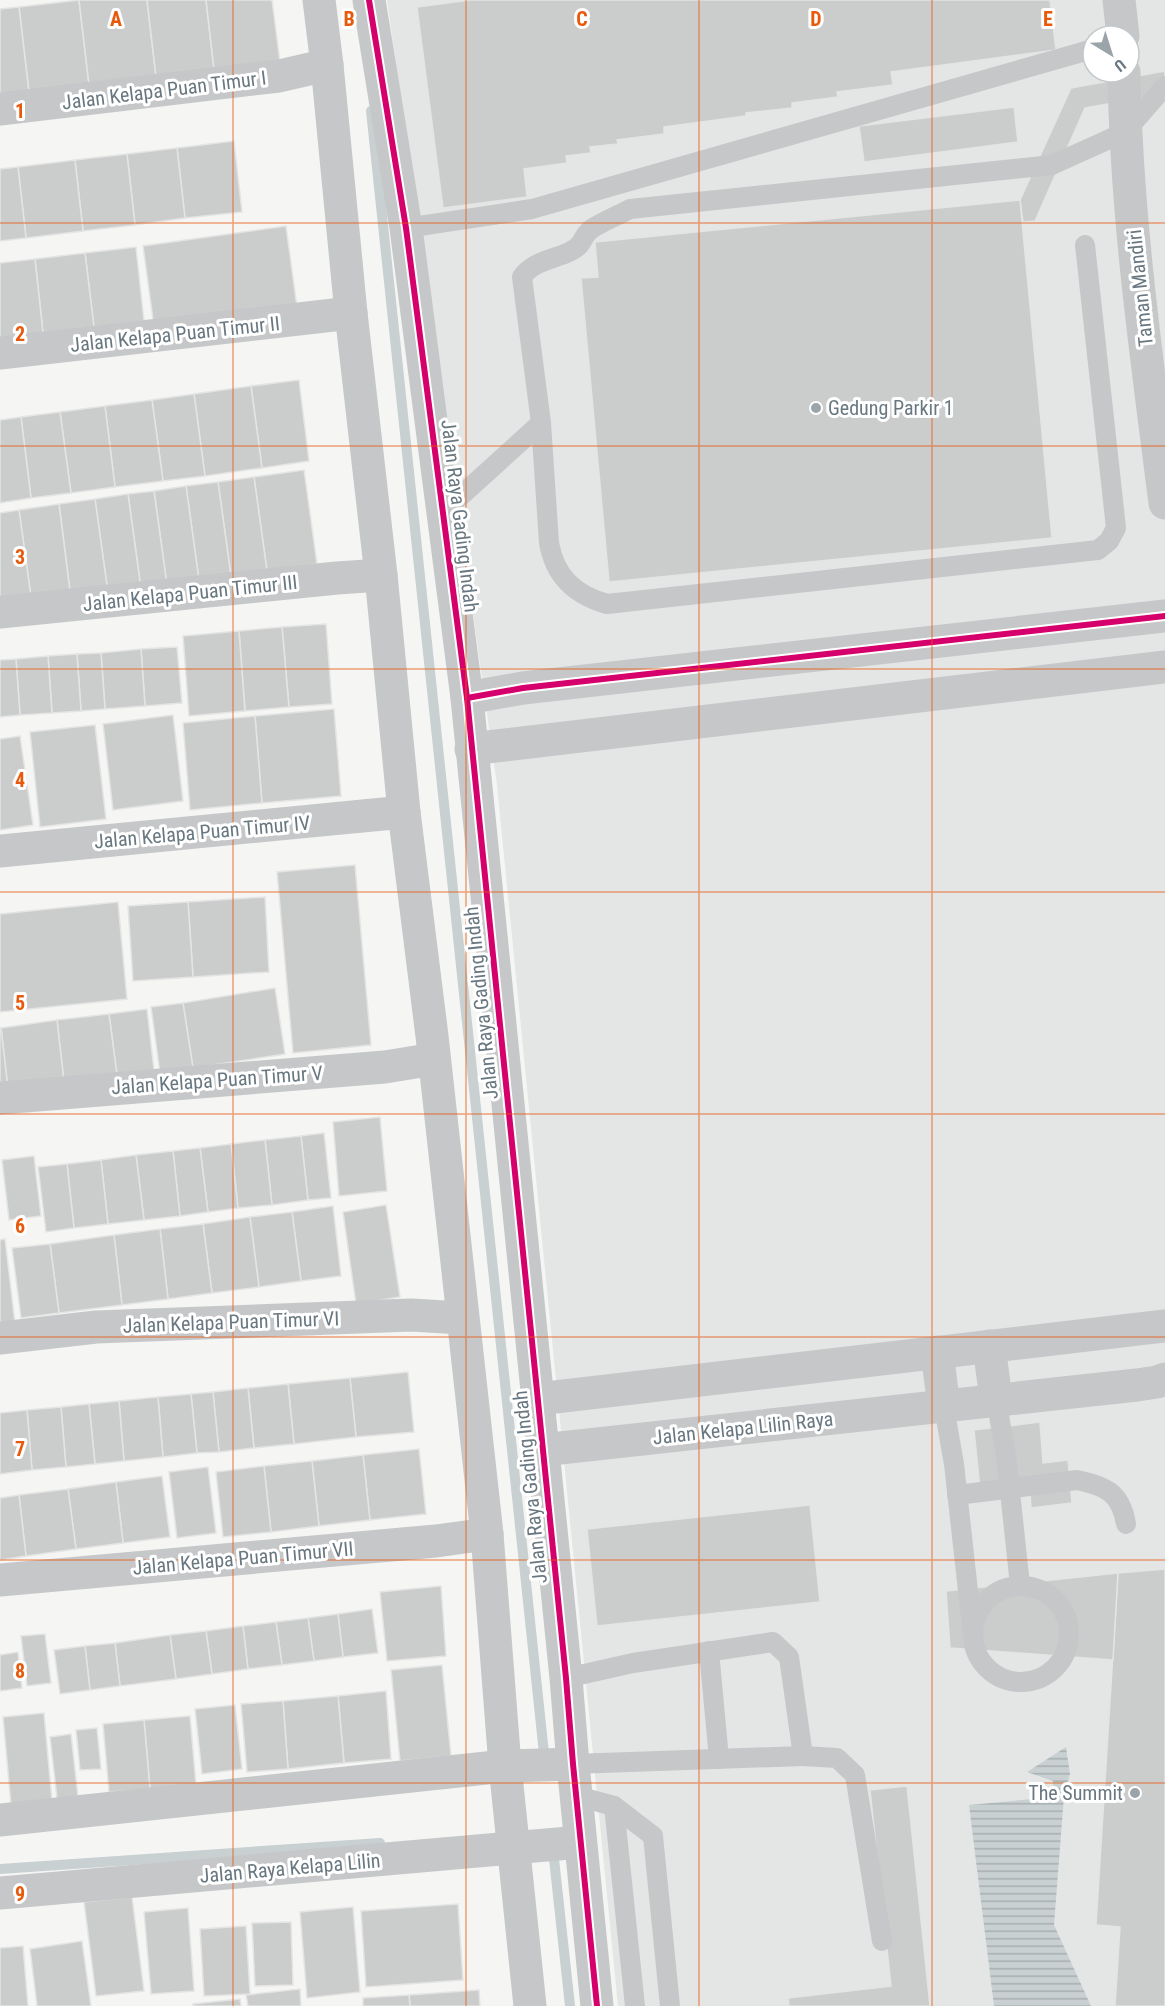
<svg xmlns="http://www.w3.org/2000/svg" width="1165" height="2006" font-family="'Roboto Condensed',sans-serif">
<style>
.built{fill:#e4e5e5;fill-rule:evenodd}
.water{fill:url(#water-rules)}
.lines{fill:none;stroke-linecap:round;stroke-linejoin:round}
.stream{stroke:#c8d0d2;stroke-width:10}
.building{fill:#cbcccc;stroke:#e4e4e4;stroke-width:1.5}
.service{stroke:#c6c7c8;stroke-width:20}
.minor{stroke:#c6c7c8;stroke-width:33}
.tertiary{stroke:#c6c7c8;stroke-width:33}
.cycleway-casing{stroke:#fff;stroke-width:10}
.cycleway{stroke:#d6006c;stroke-width:6}
.grid{fill:none;stroke:#e8590c;stroke-width:1.5;stroke-opacity:0.55}
.poi-dot{fill:#9aa4a9;stroke:#fff;stroke-width:2}
.labels{text-anchor:middle;dominant-baseline:central;stroke-width:6;stroke-linejoin:round;paint-order:stroke}
.street-label{font-size:20px;fill:#697880;stroke:#fff}
.poi-label{font-size:20px;fill:#697880;stroke:#fff;text-anchor:start}
.grid-label{font-size:20px;text-anchor:middle;font-weight:bold;fill:#e8590c;stroke:#fff;stroke-width:6;stroke-linejoin:round;paint-order:stroke}
</style>
<defs>
<pattern id="water-rules" width="6" height="5" patternUnits="userSpaceOnUse" patternTransform="scale(1.5)"><rect width="6" height="5" fill="#c8d0d2"/><path d="M0 2.5h6" fill="none" stroke="#a6aeb0"/></pattern>
</defs>
<rect width="100%" height="100%" fill="#f5f5f4"/>
<!-- built -->
<path class="built" d="M387,0H1165V2006H618L497,785ZM1093,36H1129V72H1093Z"/>
<!-- water -->
<path class="water" d="M1066,1747L1070,1774L1064,1796L1054,1925L1091,2006H994L969,1805L1054,1797L1053,1781L1027,1772Z"/>
<g class="lines">
<!-- stream -->
<g class="stream">
<path d="M371,111L545,1763"/>
<path d="M554,1859L570,2006"/>
<path d="M0,1869L380,1843"/>
</g>
</g>
<!-- building -->
<g class="building">
<path d="M79,0L90,93L30,101L19,7Z"/>
<path d="M79,0H147L157,85L90,93Z"/>
<path d="M147,0H206L215,78L157,85Z"/>
<path d="M206,0H272L281,70L215,78Z"/>
<path d="M470,0H1050L1056,50L891,72L893,85L837,92L838,97L792,103V108L746,113V116L664,127V134L617,140L618,144L590,147L591,153L566,156L567,163L524,169L527,197L443,208L417,7Z"/>
<path d="M19,7L30,101L0,104V9Z"/>
<path d="M1165,71V94L1085,108L1035,221L1023,222L1020,200L1071,88Z"/>
<path d="M1014,107L1018,142L864,162L859,126Z"/>
<path d="M234,141L242,212L185,218L177,148Z"/>
<path d="M177,148L185,218L135,225L127,154Z"/>
<path d="M127,154L135,225L83,231L75,160Z"/>
<path d="M75,160L83,231L26,238L18,167Z"/>
<path d="M18,167L26,238L0,241V169Z"/>
<path d="M1020,200L1052,538L609,582L581,278L598,277L595,242Z"/>
<path d="M286,226L297,307L154,327L143,246Z"/>
<path d="M136,247L144,321L94,327L85,253Z"/>
<path d="M85,253L94,327L43,333L35,259Z"/>
<path d="M35,259L43,333L0,338V263Z"/>
<path d="M299,380L309,461L262,468L251,386Z"/>
<path d="M251,386L262,468L205,476L194,394Z"/>
<path d="M194,394L205,476L163,481L152,400Z"/>
<path d="M152,400L163,481L115,487L105,406Z"/>
<path d="M105,406L115,487L71,493L60,412Z"/>
<path d="M60,412L71,493L31,498L21,417Z"/>
<path d="M21,417L31,498L0,503V420Z"/>
<path d="M304,470L317,564L267,571L254,477Z"/>
<path d="M254,477L267,571L231,576L218,482Z"/>
<path d="M218,482L231,576L199,580L186,486Z"/>
<path d="M186,486L199,580L167,585L154,491Z"/>
<path d="M154,491L167,585L141,589L128,494Z"/>
<path d="M128,494L141,589L108,593L95,499Z"/>
<path d="M95,499L108,593L71,599L59,504Z"/>
<path d="M59,504L71,599L32,604L19,510Z"/>
<path d="M19,510L32,604L0,609V513Z"/>
<path d="M326,624L332,704L289,707L282,627Z"/>
<path d="M282,627L289,707L245,711L239,631Z"/>
<path d="M239,631L245,711L189,716L183,636Z"/>
<path d="M177,647L182,703L145,706L141,649Z"/>
<path d="M141,649L145,706L105,709L101,653Z"/>
<path d="M101,653L105,709L81,711L77,654Z"/>
<path d="M77,654L81,711L52,713L48,656Z"/>
<path d="M48,656L52,713L20,715L16,659Z"/>
<path d="M16,659L20,715L0,717V660Z"/>
<path d="M334,709L341,796L262,803L255,716Z"/>
<path d="M173,715L183,801L113,810L103,724Z"/>
<path d="M255,716L262,803L190,810L183,723Z"/>
<path d="M95,725L106,819L40,827L30,732Z"/>
<path d="M20,736L33,825L0,830V739Z"/>
<path d="M355,865L371,1045L293,1053L277,872Z"/>
<path d="M265,897L269,972L193,977L188,902Z"/>
<path d="M118,902L127,999L0,1012V914Z"/>
<path d="M188,902L193,977L133,981L128,906Z"/>
<path d="M275,988L285,1054L193,1068L183,1003Z"/>
<path d="M183,1003L193,1068L160,1073L151,1007Z"/>
<path d="M147,1009L154,1070L117,1075L109,1014Z"/>
<path d="M109,1014L117,1075L64,1082L57,1020Z"/>
<path d="M57,1020L64,1082L8,1089L1,1028Z"/>
<path d="M1,1028L8,1089L0,1090V1028Z"/>
<path d="M380,1117L387,1191L339,1196L333,1122Z"/>
<path d="M324,1133L331,1198L308,1200L301,1136Z"/>
<path d="M301,1136L308,1200L272,1205L265,1140Z"/>
<path d="M265,1140L272,1205L238,1208L231,1144Z"/>
<path d="M231,1144L238,1208L208,1212L200,1148Z"/>
<path d="M200,1148L208,1212L180,1216L173,1151Z"/>
<path d="M173,1151L180,1216L144,1220L136,1155Z"/>
<path d="M136,1155L144,1220L108,1224L101,1160Z"/>
<path d="M34,1156L41,1216L9,1220L2,1160Z"/>
<path d="M101,1160L108,1224L74,1228L67,1164Z"/>
<path d="M67,1164L74,1228L46,1232L38,1167Z"/>
<path d="M386,1205L400,1297L356,1304L343,1212Z"/>
<path d="M333,1206L341,1276L301,1281L292,1212Z"/>
<path d="M292,1212L301,1281L259,1287L250,1217Z"/>
<path d="M250,1217L259,1287L212,1293L203,1224Z"/>
<path d="M203,1224L212,1293L168,1299L160,1229Z"/>
<path d="M160,1229L168,1299L122,1305L114,1235Z"/>
<path d="M114,1235L122,1305L59,1313L50,1244Z"/>
<path d="M5,1239L15,1323L0,1325V1240Z"/>
<path d="M50,1244L59,1313L21,1318L12,1248Z"/>
<path d="M408,1372L414,1432L356,1437L350,1378Z"/>
<path d="M350,1378L356,1437L294,1444L288,1384Z"/>
<path d="M288,1384L294,1444L254,1448L248,1388Z"/>
<path d="M248,1388L254,1448L219,1452L213,1392Z"/>
<path d="M213,1392L219,1452L197,1453L191,1394Z"/>
<path d="M191,1394L197,1453L163,1457L158,1397Z"/>
<path d="M158,1397L163,1457L124,1461L119,1401Z"/>
<path d="M119,1401L124,1461L95,1464L89,1404Z"/>
<path d="M89,1404L95,1464L66,1467L61,1407Z"/>
<path d="M61,1407L66,1467L32,1470L27,1410Z"/>
<path d="M27,1410L32,1470L0,1474V1413Z"/>
<path d="M1040,1422L1043,1463L1068,1460L1072,1503L1031,1508L1030,1493L981,1499L974,1430Z"/>
<path d="M419,1449L426,1514L370,1520L363,1455Z"/>
<path d="M363,1455L370,1520L319,1526L312,1461Z"/>
<path d="M312,1461L319,1526L271,1532L264,1466Z"/>
<path d="M264,1466L271,1532L223,1537L216,1472Z"/>
<path d="M208,1467L216,1533L177,1538L169,1472Z"/>
<path d="M162,1476L170,1537L123,1543L116,1482Z"/>
<path d="M116,1482L123,1543L76,1549L68,1489Z"/>
<path d="M68,1489L76,1549L26,1556L19,1495Z"/>
<path d="M19,1495L26,1556L0,1560V1498Z"/>
<path d="M810,1505L820,1602L597,1626L587,1529Z"/>
<path d="M1165,1569V2006H1115L1120,1927L1096,1925L1118,1573Z"/>
<path d="M1118,1573L1113,1660L950,1648L946,1591Z"/>
<path d="M441,1586L446,1656L387,1661L380,1592Z"/>
<path d="M372,1609L378,1653L343,1657L338,1614Z"/>
<path d="M338,1614L343,1657L314,1661L308,1618Z"/>
<path d="M308,1618L314,1661L282,1665L276,1622Z"/>
<path d="M276,1622L282,1665L248,1669L243,1626Z"/>
<path d="M243,1626L248,1669L212,1674L206,1631Z"/>
<path d="M206,1631L212,1674L176,1679L170,1635Z"/>
<path d="M45,1634L51,1683L27,1686L21,1636Z"/>
<path d="M170,1635L176,1679L120,1686L115,1643Z"/>
<path d="M115,1643L120,1686L90,1690L85,1646Z"/>
<path d="M85,1646L90,1690L60,1694L54,1650Z"/>
<path d="M18,1652L22,1688L0,1691V1655Z"/>
<path d="M442,1665L451,1756L400,1761L391,1670Z"/>
<path d="M386,1691L391,1759L344,1763L338,1696Z"/>
<path d="M338,1696L344,1763L288,1769L283,1701Z"/>
<path d="M283,1701L288,1769L247,1772L241,1704Z"/>
<path d="M235,1705L242,1769L202,1774L195,1709Z"/>
<path d="M44,1713L52,1801L11,1805L3,1717Z"/>
<path d="M190,1716L196,1785L150,1789L144,1720Z"/>
<path d="M144,1720L150,1789L109,1792L103,1724Z"/>
<path d="M97,1728L101,1769L80,1770L76,1730Z"/>
<path d="M71,1734L79,1805L58,1807L50,1737Z"/>
<path d="M907,1786L930,2006H789L788,1998L891,1986L870,1790Z"/>
<path d="M132,1897L144,1991L96,1996L84,1902Z"/>
<path d="M458,1904L463,1980L366,1987L361,1911Z"/>
<path d="M353,1907L360,1992L307,1998L300,1912Z"/>
<path d="M188,1908L194,1991L151,1994L144,1912Z"/>
<path d="M291,1922L293,1985L255,1986L252,1923Z"/>
<path d="M246,1926L250,1994L204,1996L200,1929Z"/>
<path d="M82,1941L91,2006H37L30,1949Z"/>
<path d="M23,1946L28,2006H0V1948Z"/>
<path d="M300,1989L301,2006H248L246,1995Z"/>
<path d="M479,1990L480,2006H410L409,1995Z"/>
<path d="M409,1995L410,2006H363V1998Z"/>
<path d="M240,1999L241,2006H193V2004Z"/>
</g>
<g class="lines">
<!-- service -->
<g class="service">
<path d="M406,228L532,209L1093,49"/>
<path d="M1085,245L1116,528L1109,541L1098,550L607,604C575,595 555,577 549,543L541,423L522,277C534,260 554,260 571,251C584,244 581,239 589,231C595,225 621,214 630,209L1052,165L1125,132L1165,86"/>
<path d="M443,512L541,423"/>
<path d="M996,1399L1006,1455L1020,1585"/>
<path d="M944,1407L954,1464L972,1627"/>
<path d="M957,1495L1077,1480C1106,1486 1121,1493 1126,1524"/>
<circle cx="1021" cy="1634" r="48"/>
<path d="M709,1651L719,1759"/>
<path d="M566,1678L633,1663L773,1642L789,1657L803,1756L573,1764"/>
<path d="M803,1756L837,1758L855,1775L882,1941"/>
<path d="M577,1796L614,1806L653,1836L670,2006"/>
<path d="M614,1806L635,2006"/>
</g>
<!-- minor -->
<g class="minor">
<path d="M1119,0L1123,36"/>
<path d="M1124,72C1126,216 1147,360 1165,503"/>
<path d="M0,109L279,76L327,65"/>
<path d="M0,353L351,313"/>
<path d="M0,612L337,578L381,575"/>
<path d="M467,698L523,688L1165,616"/>
<path d="M471,749L1165,667"/>
<path d="M0,851L404,812"/>
<path d="M0,1098L385,1067L434,1059"/>
<path d="M0,1338L96,1327L411,1315L462,1318"/>
<path d="M989,1346L996,1399"/>
<path d="M937,1352L944,1407"/>
<path d="M538,1399L1165,1326"/>
<path d="M542,1450L1137,1385L1157,1382L1165,1379"/>
<path d="M0,1580L436,1541L487,1534"/>
<path d="M0,1820L505,1766L573,1764"/>
<path d="M0,1893L580,1842"/>
</g>
<!-- tertiary -->
<g class="tertiary">
<path d="M319,0L327,65L351,313L381,575L404,812L432,1036L487,1534L505,1766L530,2006"/>
<path d="M369,0L406,228L467,698L566,1678L573,1764L597,2006"/>
</g>
<!-- cycleway casing -->
<g class="cycleway-casing">
<g id="cycleway">
<path d="M369,0L406,228L467,698L566,1678L573,1764L597,2006"/>
<path d="M467,698L523,688L1165,616"/>
</g>
</g>
<!-- cycleway -->
<use href="#cycleway" class="cycleway"/>
</g>
<!-- grid -->
<path class="grid" d="M233,0V2006M466,0V2006M699,0V2006M932,0V2006M0,223H1165M0,446H1165M0,669H1165M0,892H1165M0,1114H1165M0,1337H1165M0,1560H1165M0,1783H1165"/>
<!-- markers -->
<g class="poi-dot">
<circle cx="816" cy="408" r="6"/>
<circle cx="1135" cy="1793" r="6"/>
</g>
<g class="labels">
<!-- street labels -->
<g class="street-label">
<text transform="translate(164 90) rotate(-7)">Jalan Kelapa Puan Timur I</text>
<text transform="translate(1140 288) rotate(-96)">Taman Mandiri</text>
<text transform="translate(175 334) rotate(-6)">Jalan Kelapa Puan Timur II</text>
<text transform="translate(460 516) rotate(83)">Jalan Raya Gading Indah</text>
<text transform="translate(190 593) rotate(-6)">Jalan Kelapa Puan Timur III</text>
<text transform="translate(202 832) rotate(-5)">Jalan Kelapa Puan Timur IV</text>
<text transform="translate(481 1003) rotate(-96)">Jalan Raya Gading Indah</text>
<text transform="translate(217 1080) rotate(-4)">Jalan Kelapa Puan Timur V</text>
<text transform="translate(231 1322) rotate(-2)">Jalan Kelapa Puan Timur VI</text>
<text transform="translate(743 1428) rotate(-6)">Jalan Kelapa Lilin Raya</text>
<text transform="translate(530 1487) rotate(-96)">Jalan Raya Gading Indah</text>
<text transform="translate(243 1558) rotate(-5)">Jalan Kelapa Puan Timur VII</text>
<text transform="translate(290 1868) rotate(-5)">Jalan Raya Kelapa Lilin</text>
</g>
<!-- poi labels -->
<g class="poi-label">
<text x="828" y="408">Gedung Parkir 1</text>
<text x="1123" y="1793" text-anchor="end">The Summit</text>
</g>
</g>
<g class="grid-label">
<text x="116" y="26">A</text>
<text x="349" y="26">B</text>
<text x="582" y="26">C</text>
<text x="816" y="26">D</text>
<text x="1048" y="26">E</text>
<text x="20" y="118">1</text>
<text x="20" y="341">2</text>
<text x="20" y="564">3</text>
<text x="20" y="787">4</text>
<text x="20" y="1010">5</text>
<text x="20" y="1233">6</text>
<text x="20" y="1456">7</text>
<text x="20" y="1678">8</text>
<text x="20" y="1901">9</text>
</g>
<!-- north arrow -->
<g transform="translate(1111 54) rotate(142)"><circle r="28" fill="#ffffff" stroke="#c3c9cc" stroke-width="1.5"/>
<path d="M0-4.5L10 22L0 15L-10 22Z" fill="#9aa4a9"/>
<text y="-9" font-size="16" font-weight="bold" text-anchor="middle" fill="#697880">U</text>
</g>
</svg>
